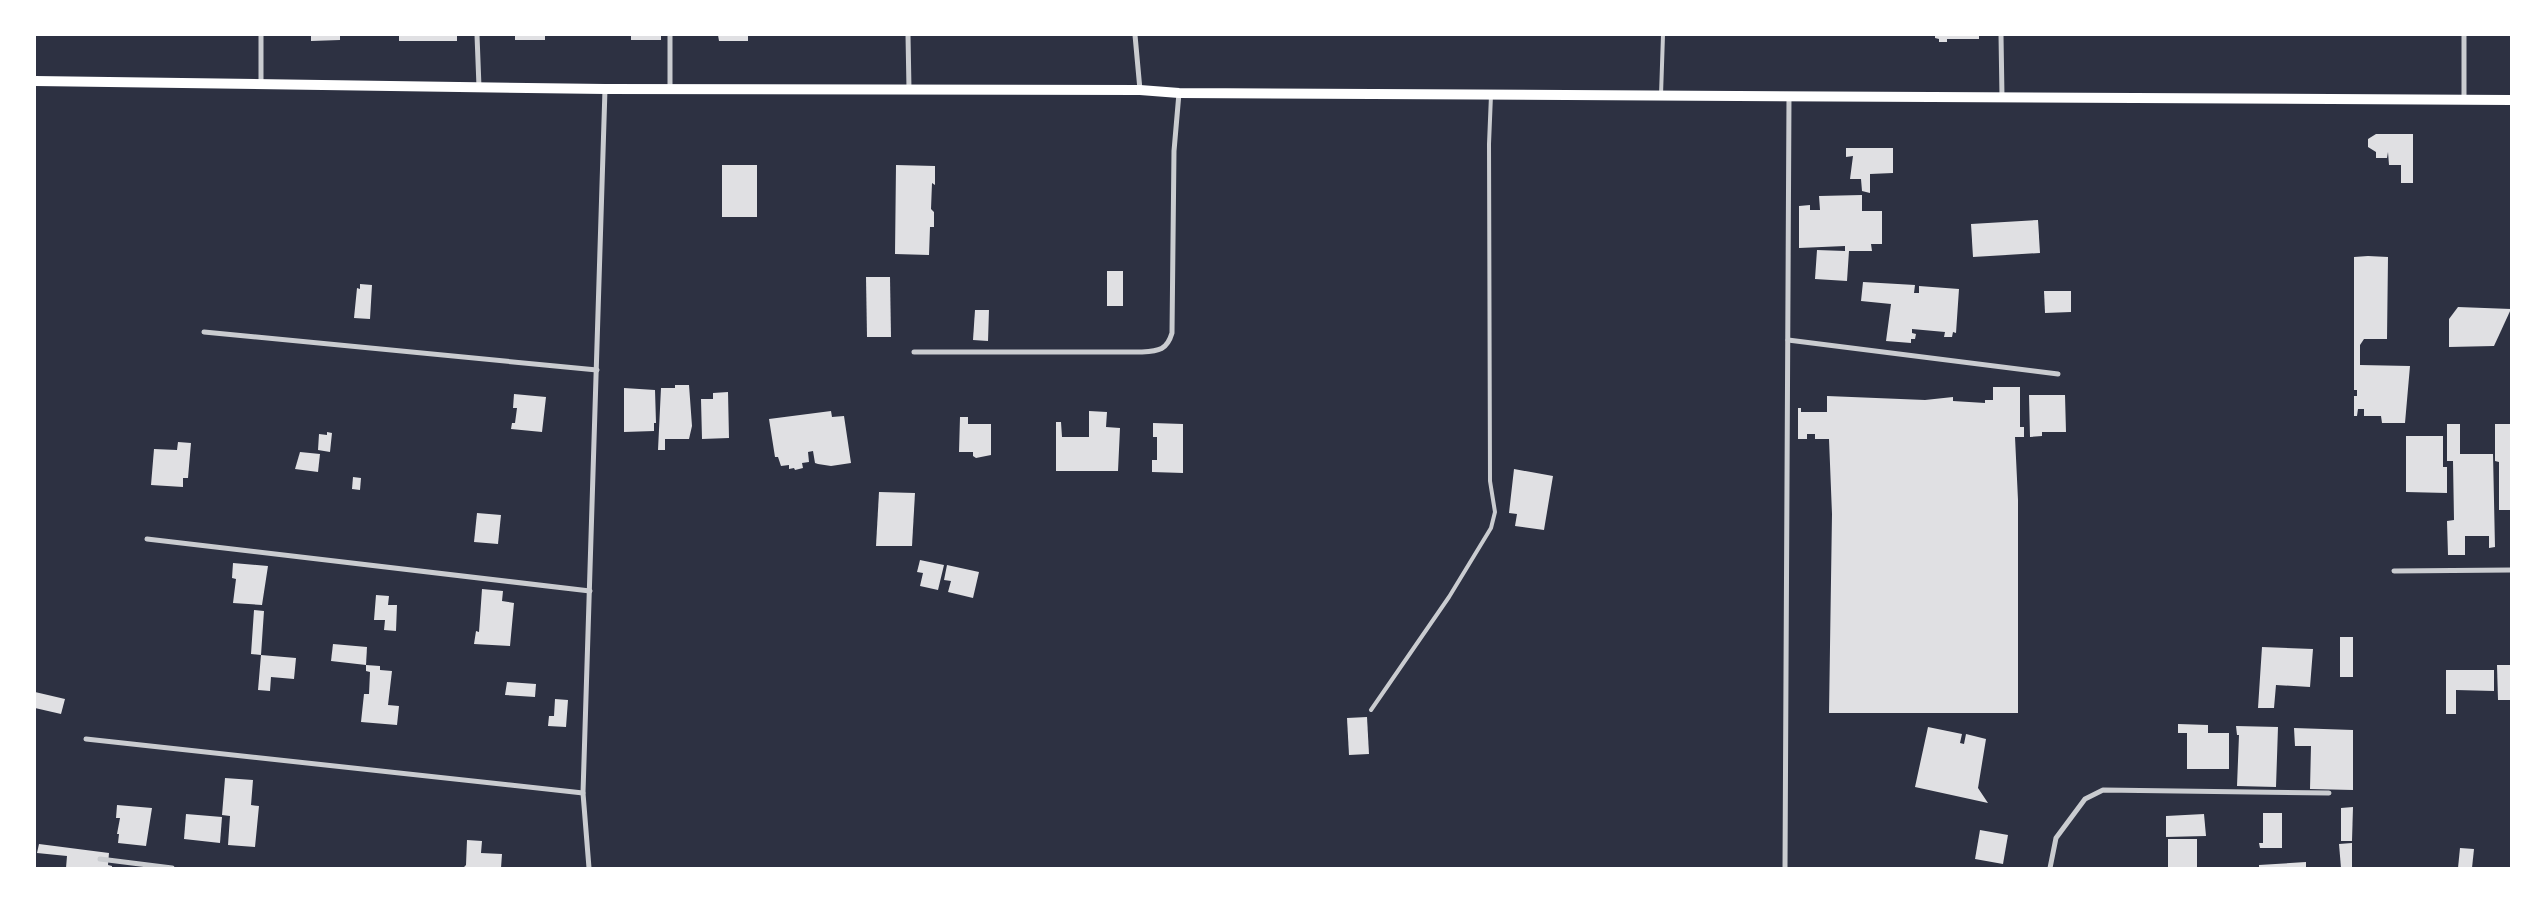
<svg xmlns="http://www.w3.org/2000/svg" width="2546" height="903" font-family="'Space Grotesk',sans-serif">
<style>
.building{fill:#e0e0e3}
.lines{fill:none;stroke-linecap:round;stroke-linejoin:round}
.service{stroke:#caccd0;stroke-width:4}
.minor{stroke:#caccd0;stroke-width:5}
.secondary{stroke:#fff;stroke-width:10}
</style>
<rect width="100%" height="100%" fill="#2d3142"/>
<!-- building -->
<g class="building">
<path d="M311,35H340V40L311,41Z"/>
<rect x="399" y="35" width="58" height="6"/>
<rect x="515" y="35" width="30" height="5"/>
<rect x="631" y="35" width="30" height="5"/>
<path d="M718,35H748V41H719Z"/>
<path d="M1935,35H1979V39H1947V42H1939V39L1935,38Z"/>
<path d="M2376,134H2413V183H2401V165H2389L2388,152L2387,158H2376V152L2368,147V139Z"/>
<path d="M1846,148H1893V173L1870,174V193L1862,191L1861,179H1850L1853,156L1846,157Z"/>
<rect x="722" y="165" width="35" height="52"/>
<path d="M896,165L935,166V185L932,183L931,209L934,212V227H930L929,255L895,254Z"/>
<path d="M1862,195V211H1882V244H1871L1872,251H1849L1847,281L1815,279L1817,250L1845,251V246L1799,248V206L1810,205V210H1820L1819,196Z"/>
<path d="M2038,220L2040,253L1973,257L1971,224Z"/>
<path d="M2368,256L2388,257L2387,339H2364L2360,345V365L2410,366L2405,423H2382L2381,416H2364V409H2358L2357,416H2354V396H2357V390H2354V257Z"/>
<rect x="1107" y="271" width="16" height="35"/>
<path d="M866,277H890L891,337H867Z"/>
<path d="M1863,282L1915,285L1914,293H1919V286L1959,289L1956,333L1953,332L1952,337H1944L1945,332L1912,329V333L1916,334L1915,339H1911V343L1886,341L1891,304L1861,301Z"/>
<path d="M360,284L372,285L370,319L354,318L357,288L360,289Z"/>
<path d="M2044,291H2071V312L2045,313Z"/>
<path d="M2458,307L2511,309L2494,346L2449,347V319Z"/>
<path d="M975,310H989L988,341L973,340Z"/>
<path d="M675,385H689L692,426L689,439H665V450H658L661,388H675Z"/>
<path d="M1993,387H2020V427H2024V437H2015L2018,500V713H1829L1832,514L1829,439H1815V434H1807V439H1798V408H1801V412H1827V396L1925,400L1953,397V401L1985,403V400H1993Z"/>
<path d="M624,388L655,390L656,423H654V431L624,432Z"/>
<path d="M728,392L729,438L702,439L701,399H713V393Z"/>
<path d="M514,394L546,397L542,432L511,429L512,423H515L517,408H513Z"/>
<path d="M2029,395H2065L2066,432H2042V436L2030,437Z"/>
<path d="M831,411L832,417L844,416L851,463L831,466L818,464L815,463L813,451L808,452L809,462L802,463L803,468L795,470L794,468L789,469V465L781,466L778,457H775L769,419Z"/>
<path d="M1089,411L1107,412L1106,427L1120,428L1118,471H1056V422H1061L1062,437H1089Z"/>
<path d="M960,417H968V424H991V455L976,458L973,456V452H959Z"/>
<path d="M1153,423L1183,424V473L1152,472V460H1157V437H1153Z"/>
<path d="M2447,424H2460V454H2493L2495,547L2489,548V536H2465V555H2448L2447,521L2454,520L2453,461H2447Z"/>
<path d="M2495,424H2511V510H2499V462L2495,461Z"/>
<path d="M327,432L332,433L330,452L318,450L319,434L327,435Z"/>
<path d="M2406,436H2443V467H2447V493L2406,492Z"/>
<path d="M178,442L191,443L188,478H183V487L151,485L154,449L177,450Z"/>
<path d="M300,452L320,454L318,472L295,469Z"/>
<path d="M1514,469L1553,476L1544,530L1515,526L1517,514L1509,513Z"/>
<path d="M353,477L361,478L360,490L352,489Z"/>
<path d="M879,492L915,493L912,546H876Z"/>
<path d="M477,513L501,515L498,544L474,542Z"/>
<path d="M920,560L944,565L938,590L920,586L923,573L917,572Z"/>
<path d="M233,563L268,566L262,605L233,603L236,579L232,578Z"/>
<path d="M947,565L979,572L973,598L948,592L951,581L944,580Z"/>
<path d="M482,589L503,591L502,601L514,603L510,646L474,644L476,631L479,632Z"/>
<path d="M376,595L389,596L388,605H397L396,631L384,630L385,620H374Z"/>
<path d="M254,610L264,611L261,655L296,658L294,679L271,677L270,691L258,690L261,655L251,654Z"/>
<rect x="2340" y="637" width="13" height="40"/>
<path d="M333,644L367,647L366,665L331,661Z"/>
<path d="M2262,647L2313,649L2310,687L2276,685L2274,708H2258Z"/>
<path d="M366,665L380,666V670L392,671L388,705L399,706L397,725L361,722L364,694H369L370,672L366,671Z"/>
<path d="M2497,665H2511V700H2498Z"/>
<path d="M2446,670H2494V691L2456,690V714H2446Z"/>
<path d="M507,682L536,684L535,697L505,695Z"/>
<path d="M35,692L65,699L61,714L35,708Z"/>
<path d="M555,699L568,700L566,727L548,726L549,716H554Z"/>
<path d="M1367,717L1369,754L1349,755L1347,718Z"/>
<path d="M2178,724L2208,725V733H2229V769H2187V733H2178Z"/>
<path d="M2236,726L2278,727L2276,787L2237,786L2239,735H2237Z"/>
<path d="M1928,727L1962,734L1960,743L1964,744L1966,734L1986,739L1978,788L1988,803L1915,787Z"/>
<path d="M2294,728L2353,730V790L2310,789L2311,746H2295Z"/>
<path d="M225,778L253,780L251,805L259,806L255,847L228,845L230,816L222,815Z"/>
<path d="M117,805L152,808L146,846L118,843L119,834H117L120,818H116Z"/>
<path d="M2353,807L2352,841H2341V808Z"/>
<path d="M2263,813H2282V848H2260L2259,843H2263Z"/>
<path d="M186,814L222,817L220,843L184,839Z"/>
<path d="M2204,814L2206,836L2166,837V816Z"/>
<path d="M1980,830L2008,835L2003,864L1975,859Z"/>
<rect x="2168" y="839" width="29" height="29"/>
<path d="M467,840L482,841L481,853L502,854L501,868H463L466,865Z"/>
<path d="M2352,843V868H2341L2339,844Z"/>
<path d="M39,844L109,853L108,865L112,866V868H66L67,856L37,853Z"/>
<path d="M2460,848L2474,849L2472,868H2458Z"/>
<path d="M2306,862V868H2259V865Z"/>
</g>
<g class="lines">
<!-- service -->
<g class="service">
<path d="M1661,95L1663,35"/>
<path d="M1371,710L1449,597L1491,528L1495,512L1490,481L1489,144L1491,95"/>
</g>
<!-- minor -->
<g class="minor">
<path d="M261,35V84"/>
<path d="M477,35L479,87"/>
<path d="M908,35L909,89"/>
<path d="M1135,35L1140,90"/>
<path d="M2001,35L2002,97"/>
<path d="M2464,35V99"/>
<path d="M670,89V35"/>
<path d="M204,332L597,370"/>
<path d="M1788,340L2058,374"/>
<path d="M914,352H1142C1159,351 1167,350 1172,333L1174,151L1179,93"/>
<path d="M147,539L590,591"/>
<path d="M2394,571L2511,570"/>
<path d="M86,739L583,793"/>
<path d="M100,859L172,868"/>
<path d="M589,868L583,793L605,89"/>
<path d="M1785,868L1789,96"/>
<path d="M2050,868L2056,838L2085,799L2103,790L2329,793"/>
</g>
<!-- secondary -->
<path class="secondary" d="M35,81L605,89L1140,90L1179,93L2511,100"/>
</g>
<!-- border -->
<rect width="2546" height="903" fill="none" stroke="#ffffff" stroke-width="72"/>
</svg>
